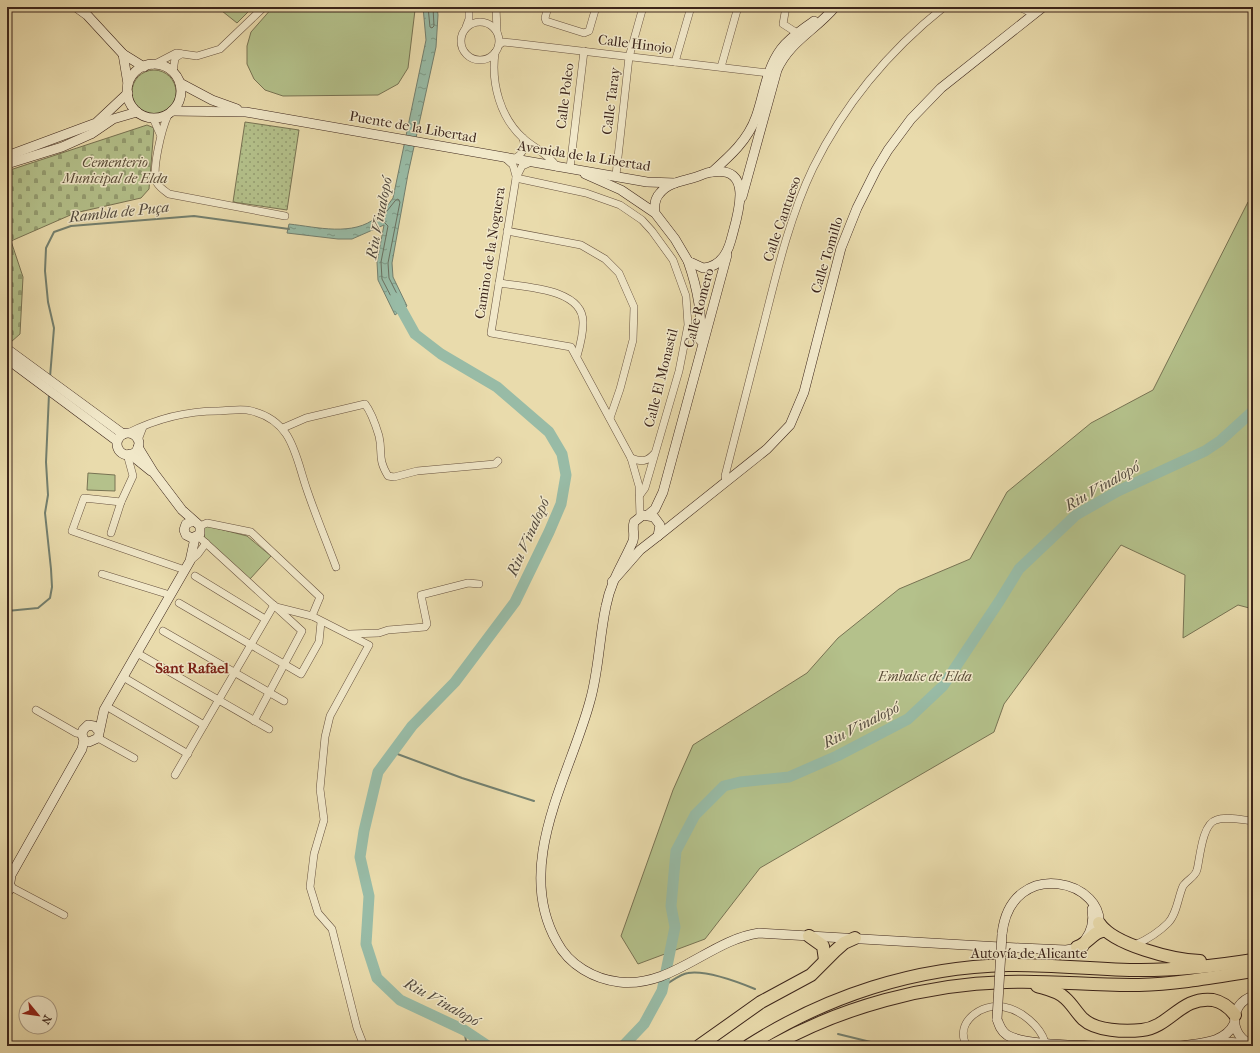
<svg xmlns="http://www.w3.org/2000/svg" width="1260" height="1053" font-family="'IM FELL French Canon',serif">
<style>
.green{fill:#b4c18b;stroke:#787353}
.cemetery{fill:url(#cemetery-stones);stroke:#787353}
.garden{fill:url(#garden-dots);stroke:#787353}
.water{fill:url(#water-ripples);stroke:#737f6e}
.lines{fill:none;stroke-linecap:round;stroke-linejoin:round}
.shore{stroke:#6a7060;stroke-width:1}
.stream{stroke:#737f6e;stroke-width:2}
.river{stroke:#98bba6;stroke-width:11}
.street-casing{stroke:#67523f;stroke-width:8}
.secondary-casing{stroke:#3c251b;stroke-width:10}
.highway-casing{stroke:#3c251b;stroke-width:14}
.street{stroke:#f1e8c9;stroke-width:7}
.secondary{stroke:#f1e8c9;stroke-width:9}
.highway{stroke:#e9dbac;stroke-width:12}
.rail{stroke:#3c251b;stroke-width:2;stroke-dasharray:7 7;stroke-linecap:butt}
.secondary-bridge-casing{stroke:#3c251b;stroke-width:10;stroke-linecap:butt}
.secondary-bridge{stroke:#f1e8c9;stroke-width:9}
.labels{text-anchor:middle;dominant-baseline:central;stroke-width:3;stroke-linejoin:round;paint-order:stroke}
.street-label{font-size:14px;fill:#3c251b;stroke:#f1e8c9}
.park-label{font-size:14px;font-style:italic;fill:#5a4c37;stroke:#f1e8c9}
.water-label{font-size:15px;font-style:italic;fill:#534a3e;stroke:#f1e8c9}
.neighbourhood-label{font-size:15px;font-weight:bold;fill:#7a1f14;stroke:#f1e8c9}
</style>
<defs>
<pattern id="cemetery-stones" width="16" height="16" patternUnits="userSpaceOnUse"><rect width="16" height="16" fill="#b4c18b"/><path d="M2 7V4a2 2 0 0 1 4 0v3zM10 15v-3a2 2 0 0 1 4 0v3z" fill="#949d71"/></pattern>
<pattern id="garden-dots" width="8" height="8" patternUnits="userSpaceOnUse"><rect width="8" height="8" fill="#b4c18b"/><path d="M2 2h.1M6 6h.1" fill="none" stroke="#949d71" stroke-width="1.8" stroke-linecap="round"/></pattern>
<pattern id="water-ripples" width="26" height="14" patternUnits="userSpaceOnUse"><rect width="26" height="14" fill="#98bba6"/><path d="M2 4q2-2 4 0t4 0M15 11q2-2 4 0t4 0" fill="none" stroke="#7d9886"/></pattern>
</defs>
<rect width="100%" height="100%" fill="#e9dbac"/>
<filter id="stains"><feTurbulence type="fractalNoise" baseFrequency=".005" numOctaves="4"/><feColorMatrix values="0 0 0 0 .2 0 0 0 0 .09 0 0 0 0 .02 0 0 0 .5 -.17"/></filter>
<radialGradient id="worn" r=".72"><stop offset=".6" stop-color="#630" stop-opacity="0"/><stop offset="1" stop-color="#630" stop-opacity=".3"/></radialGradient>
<!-- green -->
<g class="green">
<path d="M217,7H253L237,23Z"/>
<path d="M273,7H363L374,11L415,10L408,68L398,84L378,95L283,96L265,90L254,79L247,64V46L251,32Z"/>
<circle cx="154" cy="92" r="22"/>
<path d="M1253,200V609L1238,605L1183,638L1185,575L1121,545L1004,704L994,732L760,868L705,939L638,964L621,936L673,790L693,745L807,673L838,638L899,589L970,559L1007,492L1091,423L1153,390L1248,202Z"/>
<path d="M88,473L115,475V491L87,490Z"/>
<path d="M208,526L247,536L271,556L250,579L202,536L204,527Z"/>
</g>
<!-- cemetery -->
<path class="cemetery" d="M147,125L154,128L149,189L141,198L75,213L11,241L23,277L20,334L11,342L7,338V171Z"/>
<!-- garden -->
<path class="garden" d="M245,122L299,130L287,210L233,202Z"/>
<!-- water -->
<path class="water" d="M423,7H437L438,15L436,47L408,174L392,263L393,277L407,306L395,315L378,280L377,262L384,225L352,239H338L287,233L289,224C317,227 353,237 377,217C383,212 388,205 393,198L426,40Z"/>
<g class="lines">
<!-- shore -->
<g class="shore">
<path d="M428,7L430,27L432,28L434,26L433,7"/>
<path d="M396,200L398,199L400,202L388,263L389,278L402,304L397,308L382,279L381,262L388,226L381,219Z"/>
</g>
<!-- stream -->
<g class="stream">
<path d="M50,377L54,328L48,302L45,271L46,248L54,232L71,226L194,216L289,229"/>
<path d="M7,611L38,608L50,598L52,587L51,569L45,513L48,495L46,462L49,394"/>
<path d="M392,752L462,778L534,801"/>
<path d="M663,986C671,982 680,974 688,973C707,970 738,982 755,989"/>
<path d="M464,1030L467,1046"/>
<path d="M838,1034L887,1046"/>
</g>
<!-- river -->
<g class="river">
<path d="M395,298L415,334L441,354L497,387L549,432L562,454L566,475L561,504L549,532L515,602L455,682L412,726L378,772L364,831L360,857L369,896L366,944L377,978L400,1000L464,1030L488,1046"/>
<path d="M623,1046L644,1024L662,991L675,927L671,906L676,851L695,815L724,786L740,782L789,777L837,756L908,719L943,686L1000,600L1019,569L1076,515L1118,491L1205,451L1220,441L1253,411"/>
</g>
<!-- street casing -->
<g class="street-casing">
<g id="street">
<path d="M496,7L497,31"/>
<path d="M548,7L545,18L546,21L584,33L589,31L596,7"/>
<path d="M786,7L783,24L797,33"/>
<path d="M1019,7L1034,14"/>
<circle cx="480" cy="41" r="19"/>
<path d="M466,27L469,19V8"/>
<path d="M499,45L503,42L513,43L769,73"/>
<path d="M495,53C491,83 500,118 524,139C534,148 550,155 557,167"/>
<path d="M675,62L691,7"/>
<path d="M153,65L176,53L197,56L220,49L264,7"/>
<path d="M721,67L738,7"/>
<path d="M173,72L175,58L181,54"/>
<path d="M168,115C162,128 151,171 157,183C160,188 165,191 169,194L285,216"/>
<path d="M153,118L160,134"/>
<path d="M504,157L513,165L516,176"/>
<path d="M514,159C523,154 526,148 523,138"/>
<path d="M531,162L522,166L516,178L491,333L571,347L631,458L639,486L640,516"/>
<path d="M570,168L584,51"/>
<path d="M616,175L629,57L643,7"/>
<path d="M516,178L586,193L620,205L642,220L652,231L673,260L686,296L688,325L679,371L645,488L640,495"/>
<path d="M507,231L581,245L605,259L619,273L634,307L633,340L620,389L610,418"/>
<path d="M499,283C523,287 584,288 583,323C583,334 580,346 577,356"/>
<path d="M283,428L306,418L365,404C372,413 376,426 379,436C383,453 377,458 388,476L394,477L417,471L495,464L498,461"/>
<path d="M128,433C156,419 187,411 218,411C229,411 241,408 252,411C292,421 295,454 306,487C315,514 326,540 336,567"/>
<path d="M138,440L143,427"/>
<path d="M631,458C641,462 647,462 654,454"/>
<path d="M726,482L725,476C738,425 751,374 764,323C777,271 790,216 813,168C844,105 890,50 944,7"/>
<path d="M121,502L84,498L72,531L185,570"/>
<path d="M200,526L207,523L251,532L320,597L312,616"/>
<path d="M111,533L121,502L133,476L127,454"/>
<path d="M198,536L302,631L254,721"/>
<path d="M190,561L198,554L206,543"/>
<path d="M102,574L170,595"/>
<path d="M195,576L265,619"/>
<path d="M179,603L301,674L319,642L321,622"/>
<path d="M276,607L312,616L369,645L330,716L325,737L320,789L324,820L314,854L310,887L318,913L332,929L357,1028L364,1046"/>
<path d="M163,631L284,701"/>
<path d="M350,634L379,633L388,630L425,627L427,624L421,595L468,583L479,584"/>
<path d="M137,653L269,729"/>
<path d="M123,677L204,725"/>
<path d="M106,706L188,754"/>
<path d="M36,710L76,733L82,734"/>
<path d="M98,738L134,758"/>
<path d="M175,775L274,605"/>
<path d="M11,887L64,915"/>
<path d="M1135,945C1146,940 1159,932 1168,923C1177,914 1178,897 1183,886C1187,880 1195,877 1197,870C1200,858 1202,824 1216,820C1226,816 1242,820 1253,821"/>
<path d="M967,1046C953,1023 982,1002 1004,1007C1021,1010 1040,1026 1045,1042"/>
</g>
</g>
<!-- secondary casing -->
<g class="secondary-casing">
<g id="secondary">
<path d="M76,7L87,15L123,54L144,67"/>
<path d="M123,54L128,84"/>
<circle cx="154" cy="91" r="27"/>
<path d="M180,83L212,100L237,109"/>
<path d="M172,111L246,112L647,182L675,183"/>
<path d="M7,156L96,123L128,93"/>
<path d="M7,164L62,147L91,134L113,119L137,112"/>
<path d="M712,172C730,156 748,140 756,117C764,95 766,69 781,49C790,37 802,30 814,21"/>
<path d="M585,174L621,190L655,213L675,239L688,261L703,268C719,267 727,255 731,240C736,220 756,166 713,172C707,172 702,175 696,177C684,181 669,182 660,193C655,198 654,205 655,213"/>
<path d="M742,197L777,70C789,42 816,30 835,7"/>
<path d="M688,261C697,287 703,313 700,340"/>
<path d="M7,349L123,434"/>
<path d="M7,359L117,441"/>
<circle cx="128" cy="444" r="11"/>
<path d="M138,447L154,473L182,510L200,526V534L192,538L186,535L184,530L186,524L193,521"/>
<path d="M130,454L151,471"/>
<path d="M649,514L655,509L663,492L727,255"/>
<path d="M658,536L767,449L790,425L804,392L841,248L857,208L876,170L888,150L911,119L941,88L1043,7"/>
<path d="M612,582L640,550L658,536L660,525L654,517L643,515L634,522C632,529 635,534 633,541C623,564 611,580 606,606C599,638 599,670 590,701C570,776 513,865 557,942C569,965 594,979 619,982C672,988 710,940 759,933L1020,948L1066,950L1084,947"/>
<path d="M99,731L94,726L88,725L83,730C81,736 83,741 89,742L98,738L104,710L190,561L195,538"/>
<path d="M7,880L11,887L7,893"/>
<path d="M10,882L11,875L82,749L84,740"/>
<path d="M1002,934C1011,854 1110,882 1098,929"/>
<path d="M1085,940C1092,931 1094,921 1092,909"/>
<path d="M1253,996C1228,1004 1229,1037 1253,1045"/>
<path d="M997,1019C999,1025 1001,1031 1007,1035C1024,1045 1075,1045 1096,1046"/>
<path d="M1215,1041L1250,1044"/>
<path d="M1181,1046C1200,1043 1225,1043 1234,1024"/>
</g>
</g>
<!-- highway casing -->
<g class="highway-casing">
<g id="highway">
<path d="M1099,923C1113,945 1174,960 1200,961"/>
<path d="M809,936L823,946L825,960"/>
<path d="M1077,947C1088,944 1095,929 1106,931"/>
<path d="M1037,986C1047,989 1058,991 1065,998C1072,1004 1076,1012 1083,1019C1096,1031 1125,1032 1142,1030C1170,1027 1181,996 1213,1000C1223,1002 1229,1007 1235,1015"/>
<path d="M699,1046L761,1002L811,975L835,951L844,943L855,938"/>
<path d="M748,1046C826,996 915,967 1008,965C1052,964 1097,970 1141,970C1179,970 1216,966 1253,960"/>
<path d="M772,1046C842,1007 926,984 1006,982C1050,980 1095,986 1139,985C1177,984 1215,977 1253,971"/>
</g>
</g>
<!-- street -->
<use href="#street" class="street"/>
<!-- secondary -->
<use href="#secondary" class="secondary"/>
<!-- highway -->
<use href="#highway" class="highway"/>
<!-- rail -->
<path class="rail" d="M873,7L880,11"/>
<!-- secondary-bridge casing -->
<g class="secondary-bridge-casing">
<path id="secondary-bridge" d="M997,1019L1002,934"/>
</g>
<!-- secondary-bridge -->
<use href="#secondary-bridge" class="secondary-bridge"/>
</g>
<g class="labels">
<!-- street labels -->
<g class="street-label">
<text transform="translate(635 44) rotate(7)">Calle Hinojo</text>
<text transform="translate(565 96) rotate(-83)">Calle Poleo</text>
<text transform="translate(611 101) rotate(-83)">Calle Taray</text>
<text transform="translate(413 127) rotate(10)">Puente de la Libertad</text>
<text transform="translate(584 156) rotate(9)">Avenida de la Libertad</text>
<text transform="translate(782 219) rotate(-71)">Calle Cantueso</text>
<text transform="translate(490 253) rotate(-81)">Camino de la Noguera</text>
<text transform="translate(827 255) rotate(-73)">Calle Tomillo</text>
<text transform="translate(699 308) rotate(-75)">Calle Romero</text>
<text transform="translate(661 378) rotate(-76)">Calle El Monastil</text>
<text x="1029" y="953">Autovía de Alicante</text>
</g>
<!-- park labels -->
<g class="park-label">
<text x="115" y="162">Cementerio<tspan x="115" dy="16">Municipal de Elda</tspan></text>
<text x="925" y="676">Embalse de Elda</text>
</g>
<!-- water labels -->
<g class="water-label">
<text transform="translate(119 212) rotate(-6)">Rambla de Puça</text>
<text transform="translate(379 218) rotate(-79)">Riu Vinalopó</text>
<text transform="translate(1102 486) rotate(-30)">Riu Vinalopó</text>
<text transform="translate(528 537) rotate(-66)">Riu Vinalopó</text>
<text transform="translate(861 725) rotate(-27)">Riu Vinalopó</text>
<text transform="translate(442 1002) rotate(29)">Riu Vinalopó</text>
</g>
<!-- neighbourhood labels -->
<g class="neighbourhood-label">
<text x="192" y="668">Sant Rafael</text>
</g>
</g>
<!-- margin -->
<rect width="1260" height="1053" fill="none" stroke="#e9dbac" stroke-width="24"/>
<rect x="8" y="8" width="1244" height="1037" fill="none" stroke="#3c251b" stroke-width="2"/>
<rect x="12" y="12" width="1236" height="1029" fill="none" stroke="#3c251b"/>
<!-- north arrow -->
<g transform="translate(38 1015) rotate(119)"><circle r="19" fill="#f1e8c9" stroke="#a99a83"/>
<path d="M0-3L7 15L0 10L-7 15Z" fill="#8f2418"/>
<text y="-6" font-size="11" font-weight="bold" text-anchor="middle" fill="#3c251b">N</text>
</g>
<rect width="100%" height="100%" filter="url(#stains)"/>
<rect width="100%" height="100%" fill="url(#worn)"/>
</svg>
